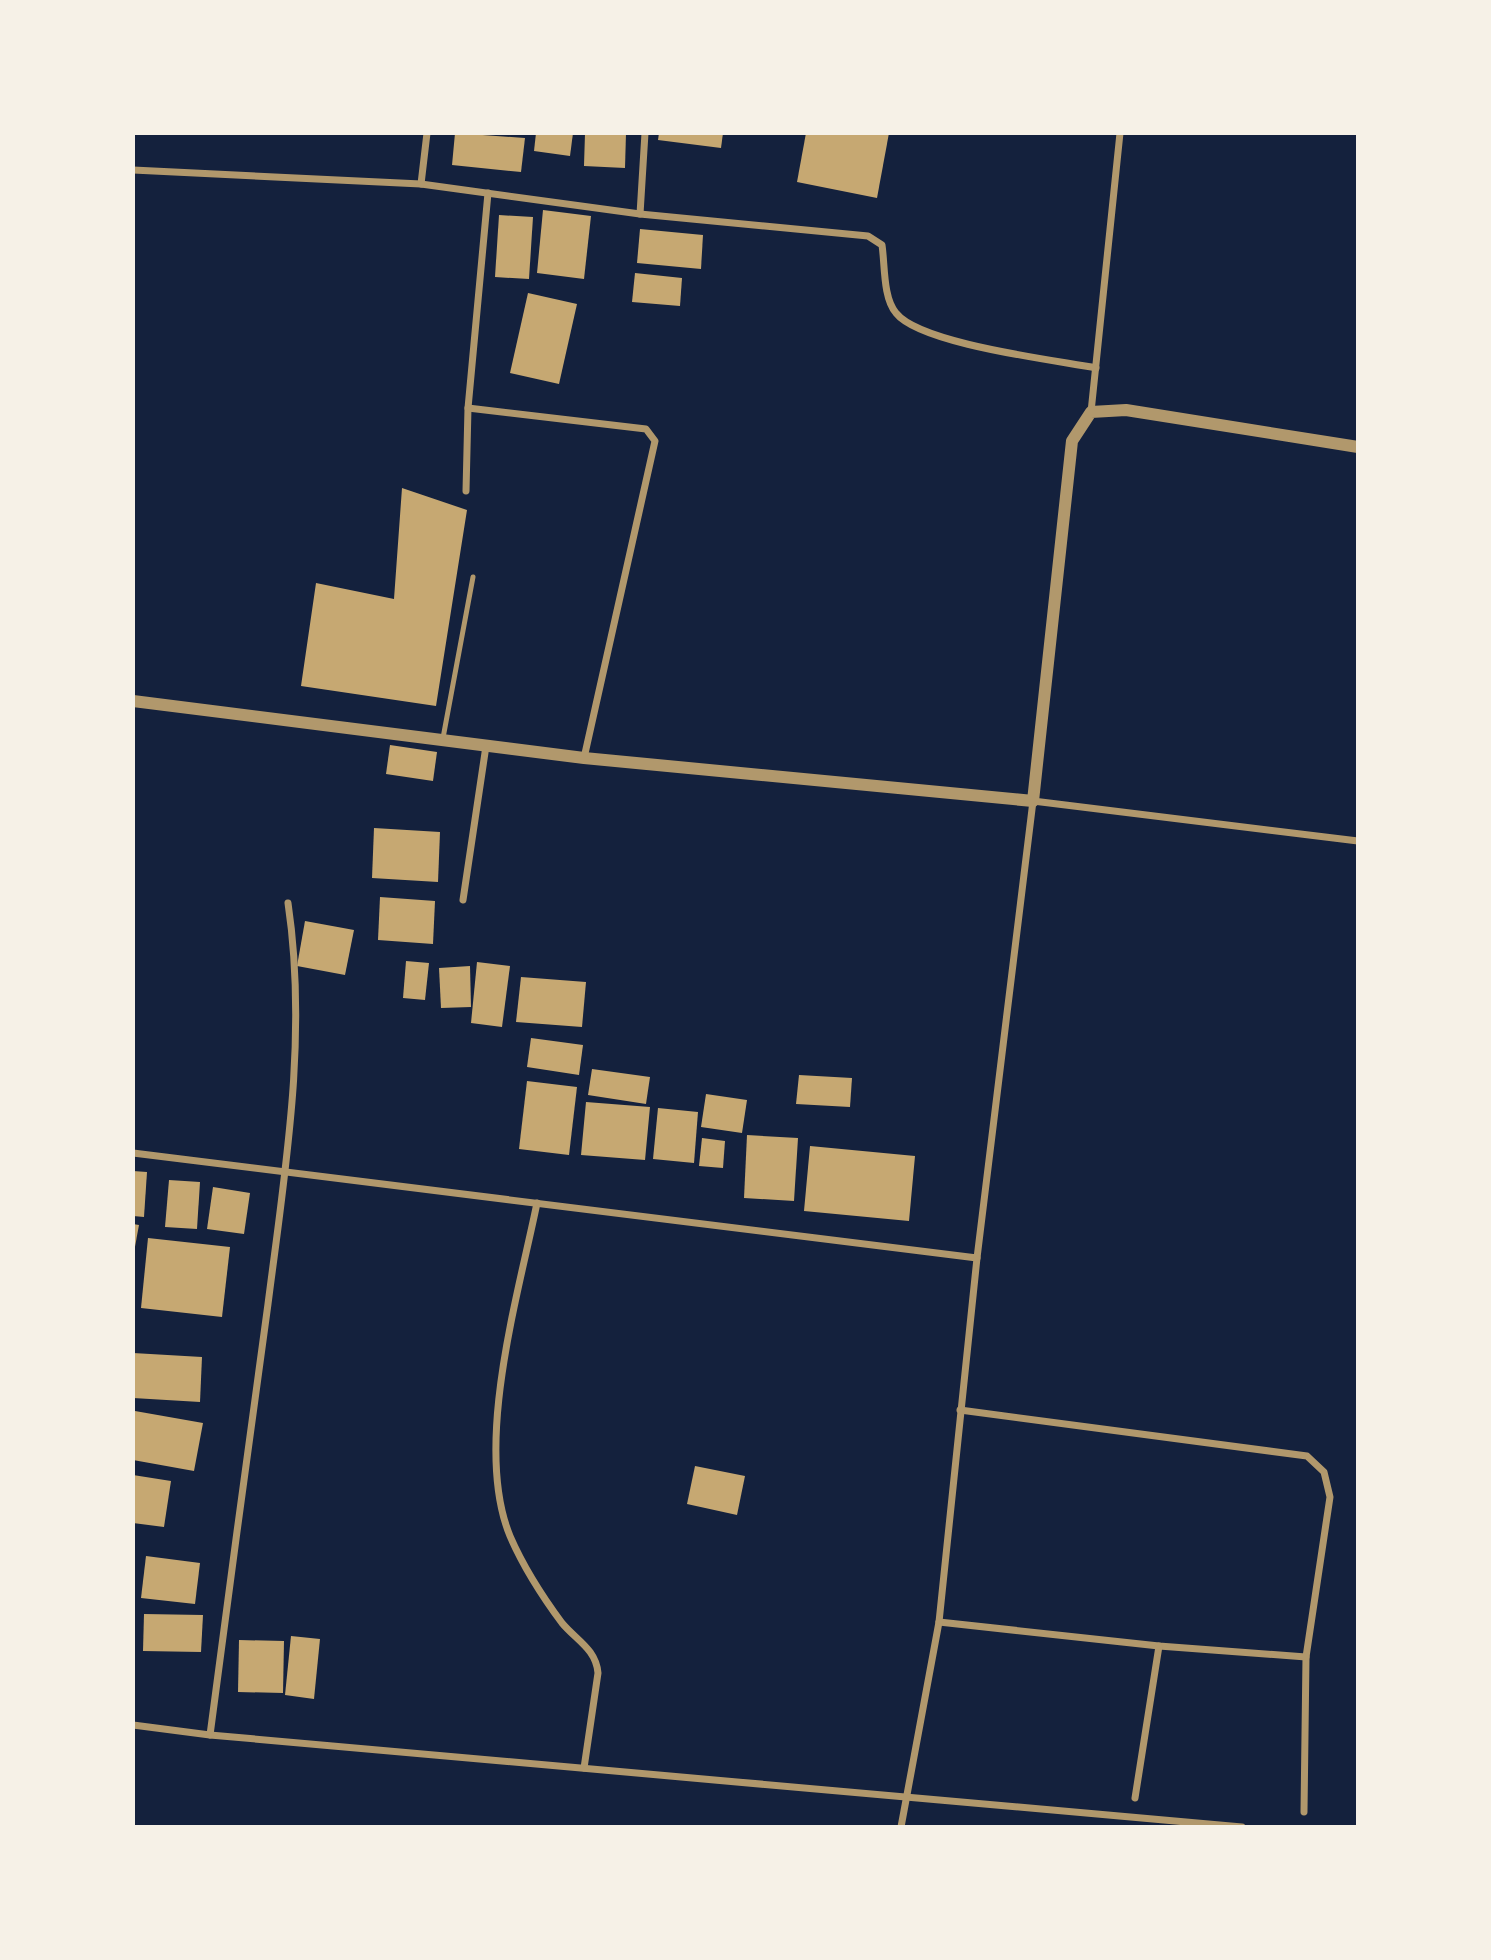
<svg xmlns="http://www.w3.org/2000/svg" width="1491" height="1960" font-family="Rubik,sans-serif">
<style>
.building{fill:#c6a872}
.lines{fill:none;stroke-linecap:round;stroke-linejoin:round}
.service{stroke:#b1986c;stroke-width:5}
.minor{stroke:#b1986c;stroke-width:7}
.tertiary{stroke:#b1986c;stroke-width:12}
</style>
<rect width="100%" height="100%" fill="#14213d"/>
<!-- building -->
<g class="building">
<path d="M455,133L525,138L521,172L452,165Z"/>
<path d="M536,133H573L570,156L534,151Z"/>
<path d="M585,133H626L625,168L584,166Z"/>
<path d="M659,133H723L721,148L658,140Z"/>
<path d="M806,133H889L877,198L797,182Z"/>
<path d="M543,210L591,216L584,279L537,273Z"/>
<path d="M499,215L533,217L529,279L495,277Z"/>
<path d="M640,229L703,235L701,269L637,263Z"/>
<path d="M635,273L682,278L680,306L632,302Z"/>
<path d="M528,293L577,304L559,384L510,373Z"/>
<path d="M402,488L467,510L436,706L301,686L316,583L394,599Z"/>
<path d="M390,745L437,752L433,781L386,774Z"/>
<path d="M374,828L440,832L438,882L372,878Z"/>
<path d="M380,897L435,901L433,944L378,940Z"/>
<path d="M305,921L354,930L345,975L297,966Z"/>
<path d="M406,961L429,963L425,1000L403,998Z"/>
<path d="M477,962L510,966L502,1027L471,1023Z"/>
<path d="M470,966L471,1007L441,1008L439,968Z"/>
<path d="M521,977L586,982L582,1027L516,1022Z"/>
<path d="M531,1038L583,1045L579,1075L527,1067Z"/>
<path d="M592,1069L650,1077L646,1104L588,1095Z"/>
<path d="M799,1075L852,1078L850,1107L796,1104Z"/>
<path d="M527,1081L577,1087L569,1155L519,1149Z"/>
<path d="M706,1094L747,1100L742,1133L701,1127Z"/>
<path d="M586,1102L650,1107L645,1160L581,1155Z"/>
<path d="M658,1108L698,1112L694,1163L653,1159Z"/>
<path d="M747,1135L798,1138L794,1201L744,1198Z"/>
<path d="M702,1138L725,1141L723,1168L699,1166Z"/>
<path d="M810,1146L915,1156L909,1221L804,1211Z"/>
<path d="M133,1171L147,1172L144,1217L133,1216Z"/>
<path d="M169,1180L200,1182L197,1229L165,1227Z"/>
<path d="M213,1187L250,1193L244,1234L207,1229Z"/>
<path d="M133,1224L139,1225L134,1252H133Z"/>
<path d="M148,1238L230,1247L222,1317L141,1308Z"/>
<path d="M133,1353L202,1357L200,1402L133,1398Z"/>
<path d="M135,1411L203,1423L194,1471L133,1460Z"/>
<path d="M695,1466L745,1476L737,1515L687,1504Z"/>
<path d="M133,1475L171,1481L164,1527L133,1523Z"/>
<path d="M146,1556L200,1563L195,1604L141,1598Z"/>
<path d="M144,1614L203,1615L201,1652L143,1651Z"/>
<path d="M291,1636L320,1639L314,1699L285,1695Z"/>
<path d="M239,1640L284,1641L283,1693L238,1692Z"/>
</g>
<g class="lines">
<!-- service -->
<path class="service" d="M443,738L473,577"/>
<!-- minor -->
<g class="minor">
<path d="M133,170L421,184L640,214L868,236L882,245C885,265 883,298 896,313C920,344 1054,360 1096,368"/>
<path d="M421,184L427,133"/>
<path d="M640,214L645,133"/>
<path d="M468,408L646,429L655,441L584,758"/>
<path d="M1091,412L1120,133"/>
<path d="M466,491L468,408L488,193"/>
<path d="M463,900L486,746"/>
<path d="M133,1153L977,1258"/>
<path d="M537,1203C518,1296 473,1446 510,1536C523,1566 542,1596 562,1623C576,1640 596,1649 598,1673L584,1768"/>
<path d="M960,1410L1307,1456L1324,1472L1330,1497L1306,1657"/>
<path d="M939,1622L1159,1646L1306,1657L1304,1812"/>
<path d="M133,1725L210,1735L1242,1827"/>
<path d="M210,1735C229,1591 248,1448 268,1304C285,1171 308,1037 288,903"/>
<path d="M1135,1798L1159,1646"/>
<path d="M901,1827L939,1622L977,1258L1033,801L1358,841"/>
</g>
<!-- tertiary -->
<path class="tertiary" d="M133,701L584,758L1033,801L1072,441L1091,412L1126,410L1358,447"/>
</g>
<!-- border -->
<rect width="1491" height="1960" fill="none" stroke="#f6f1e7" stroke-width="270"/>
</svg>
